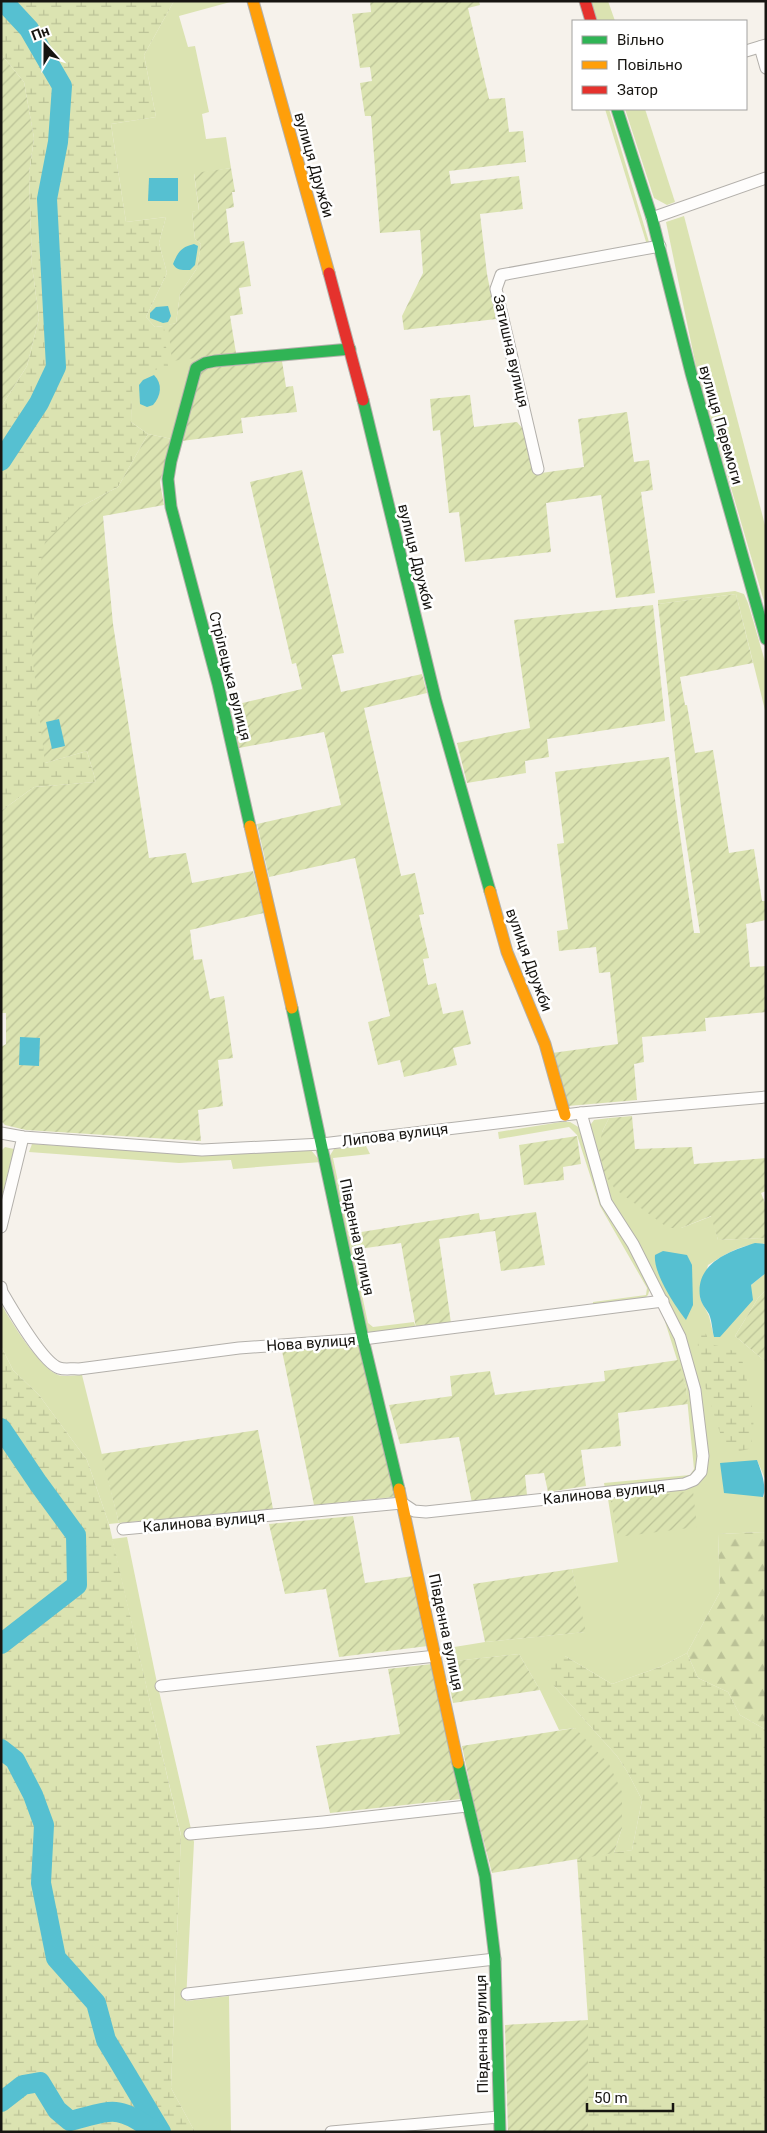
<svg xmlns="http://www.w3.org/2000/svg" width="767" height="2133" font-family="Roboto,sans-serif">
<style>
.grass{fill:#dbe3b1}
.forest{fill:url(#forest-firs)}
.wetland{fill:url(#wetland-marsh)}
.garden{fill:url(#garden-furrows)}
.water{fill:#56c0d1}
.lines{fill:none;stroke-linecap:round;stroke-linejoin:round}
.river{stroke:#56c0d1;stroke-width:20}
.street-casing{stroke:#b3b0ab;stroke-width:13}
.fast-casing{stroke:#b3b0ab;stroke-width:13}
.slow-casing{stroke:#b3b0ab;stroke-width:13}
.jam-casing{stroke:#b3b0ab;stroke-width:13}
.street{stroke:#fefdfc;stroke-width:11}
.fast{stroke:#30b455;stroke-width:11}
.slow{stroke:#ff9f0a;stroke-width:11}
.jam{stroke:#e5322d;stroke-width:11}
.labels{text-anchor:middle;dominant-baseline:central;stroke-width:5;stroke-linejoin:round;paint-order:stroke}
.street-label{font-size:15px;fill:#171511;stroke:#fff}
</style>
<defs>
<pattern id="forest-firs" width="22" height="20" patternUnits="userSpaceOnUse" patternTransform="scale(1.25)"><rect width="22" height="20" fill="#dbe3b1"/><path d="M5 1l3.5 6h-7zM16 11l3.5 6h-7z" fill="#bbc297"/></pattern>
<pattern id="wetland-marsh" width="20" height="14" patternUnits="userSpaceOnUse" patternTransform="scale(1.25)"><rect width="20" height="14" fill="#dbe3b1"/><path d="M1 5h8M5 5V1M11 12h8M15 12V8" fill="none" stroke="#bbc297"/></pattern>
<pattern id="garden-furrows" width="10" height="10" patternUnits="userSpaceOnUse" patternTransform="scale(1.25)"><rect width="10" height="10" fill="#dbe3b1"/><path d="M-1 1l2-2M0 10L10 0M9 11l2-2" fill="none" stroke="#bbc297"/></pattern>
</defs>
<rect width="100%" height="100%" fill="#f6f2eb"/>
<!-- grass -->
<g class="grass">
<path d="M174,1H234L179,16L188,47L195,46L209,112L202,114L206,139L226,137L231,168L194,174L199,211L192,212L195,239L201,244L197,268L180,294L176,323L169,325L236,353L172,439L148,434L131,422L132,376L163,326L155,327L146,317L167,273L159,243L166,217L126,222L111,124L156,117L144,55Z"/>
<path d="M591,1H608L615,21H597Z"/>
<path d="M605,109H609L649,242L647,245Z"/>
<path d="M625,109H645L675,202L667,205L654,198Z"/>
<path d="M684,216L766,529V608L697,371L666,222Z"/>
<path d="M735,591L744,594L748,603L766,665V714L736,594L658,604V600Z"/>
<path d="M609,1118L602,1132L681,1228L712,1216L718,1240L766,1238V1244C744,1242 726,1254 708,1265L700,1298L709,1316L714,1337L751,1285L766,1273V1290L758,1298L735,1336L766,1362V1481L757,1460L763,1497L766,1494V1532L718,1534L720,1592L687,1653L660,1667L612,1684L565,1656L554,1686L617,1756L628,1773L642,1800L632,1850L614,1853L622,1828L575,1728L559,1730L540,1690L519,1654L445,1662L442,1649L485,1642L585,1632L572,1569L618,1562L608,1499L685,1488L704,1473L684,1336L609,1201L588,1128L594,1120Z"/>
<path d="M561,1122H570L580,1128L630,1245L650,1288L648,1295L643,1300L593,1305V1302L646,1295L647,1288L600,1206L577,1135L569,1127L499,1139L498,1132Z"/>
<path d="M32,1144L202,1155L310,1149L321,1162L233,1169L231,1160L179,1163L29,1152Z"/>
<path d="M366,1146L370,1154L333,1158L368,1323L373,1327L414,1322L416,1328L372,1334L367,1332L329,1157L334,1149Z"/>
<path d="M5,1147L14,1149L1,1200V1151Z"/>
<path d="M1,1304C12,1323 38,1366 58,1375C65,1377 75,1375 82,1375L119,1523L109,1524L87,1460L39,1395L13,1370L1,1346Z"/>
<path d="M661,1309L677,1338L692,1390L700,1456L698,1471L693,1478L605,1489L604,1483L690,1475L694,1469L686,1388Z"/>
<path d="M127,1537L156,1678L194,1842L186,2001L229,1996L231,2132H195L171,2088L181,1835L112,1539Z"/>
</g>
<!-- forest -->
<path class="forest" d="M766,1532V1730L740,1715L728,1692L698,1678L687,1653L720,1592L718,1534Z"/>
<!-- wetland -->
<g class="wetland">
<path d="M1,1H174L144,55L156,117L111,124L126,222L166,217L159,243L167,273L146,317L155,327L164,326L168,366L133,377L131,422L148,434L118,487L80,507L45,763L87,751L96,782L34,787L1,811V407L27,366L39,318L32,266L29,174L34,138L24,82L1,54Z"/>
<path d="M698,1330L706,1334L710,1344L723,1347L741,1354C746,1381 761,1425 749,1449L732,1453L725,1449C714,1408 695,1373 698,1330Z"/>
<path d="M1,1346L13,1370L39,1395L87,1460L109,1524L181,1836L171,2088L195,2132H1Z"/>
<path d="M687,1653L698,1678L728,1692L740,1715L766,1730V2132H588V2020L577,1858L632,1850L642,1800L628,1773L617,1756L554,1686L545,1667L550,1659L565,1656L612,1684L660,1667Z"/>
</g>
<!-- garden -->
<g class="garden">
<path d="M370,1H479L480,5L468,8L489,99L505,98L509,132L523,131L526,162L449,171L451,184L519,176L523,209L480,214L487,274L496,319L404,330L402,316L423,273L420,230L380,233L371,116H365L360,83L372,81L370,67L360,68L352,14L371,12Z"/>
<path d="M1,54L24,82L34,138L29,174L32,266L39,318L27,366L1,407Z"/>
<path d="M231,168L235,192H232L234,207L226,209L230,243L244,241L251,286L239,288L243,314L230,316L236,353L172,361L168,325L176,323L180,294L197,268L201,244L195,239L192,212L199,210L194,173Z"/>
<path d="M282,361L286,387L293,386L297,412L241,418L243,433L182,441L201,373L208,368Z"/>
<path d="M470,395L474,427L517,422L523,429L534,474L584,467L578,419L627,412L634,462L649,460L653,490L641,492L655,593L616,598L601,495L546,503L551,552L465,562L459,512L449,513L440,430L433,431L430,399Z"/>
<path d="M148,434L172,439L160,482L164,505L103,516L113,624L149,858L186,853L192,883L253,871L264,913L190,930L194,960L202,959L210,999L224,996L233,1058L218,1060L223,1106L198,1110L201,1141L26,1130L5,1125L1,1121V1047L6,1044V1013H1V811L34,787L96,782L87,751L45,763L32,654L36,585L45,542L80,507L118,487Z"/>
<path d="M302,470L344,653L332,655L341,692L422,674L427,693L364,708L401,876L415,873L424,914L419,915L429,958L423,959L428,985L436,983L443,1014L463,1010L471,1044L453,1048L457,1065L404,1077L400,1060L378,1065L368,1022L390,1016L355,858L269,877L257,824L341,805L324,732L239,748L230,706L302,689L296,663L292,664L250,482Z"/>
<path d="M736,594L753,663L680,677L685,705H687L695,753L713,750L729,853L754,849L762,901H766V920L746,924L750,967L766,966V1012L705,1018L706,1031L642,1037L644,1062L634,1064L637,1100L568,1106L552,1053L618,1044L610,972L599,973L596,947L559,951L557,931L568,929L557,844L564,843L555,772L669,757L694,933H700L681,808L658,604Z"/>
<path d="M653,605L665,721L547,739L549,757L525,761L526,773L467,783L457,743L530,728L514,620Z"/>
<path d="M632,1116L635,1149L692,1147L694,1164L766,1158V1191L761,1193L766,1205V1238L718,1240L711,1216L681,1228H668L615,1189L605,1175L599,1151L602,1132L609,1118Z"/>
<path d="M577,1136L581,1164L563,1167L564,1180L524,1185L519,1145Z"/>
<path d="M536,1212L545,1265L501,1271L495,1231L439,1239L451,1323L416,1328L401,1243L352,1250L349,1234L479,1213L480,1220Z"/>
<path d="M766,1290V1362L735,1336L758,1298Z"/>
<path d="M359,1346L395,1497L314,1505L282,1351Z"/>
<path d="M678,1360L686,1388L688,1404L618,1413L621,1446L581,1450L586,1486L548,1492L544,1473L525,1475L527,1495L472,1503L459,1437L400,1444L389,1405L452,1396L450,1376L490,1371L495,1395L605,1381L604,1371Z"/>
<path d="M258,1430L273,1509L119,1523L101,1454Z"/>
<path d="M693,1491L697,1527L618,1537L611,1501Z"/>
<path d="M353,1516L365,1583L413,1576L428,1646L339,1657L326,1589L285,1594L269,1524Z"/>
<path d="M572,1569L586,1632L485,1642L473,1584Z"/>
<path d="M519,1654L540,1690L453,1703L445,1662Z"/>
<path d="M432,1664L460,1799L330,1813L316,1746L400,1734L388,1669Z"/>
<path d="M575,1728L609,1764L622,1792V1828L614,1853L492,1873L474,1804L462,1746Z"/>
<path d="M588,2020V2132H508L505,2025Z"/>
</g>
<!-- water -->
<g class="water">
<path d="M149,178H178V201H148Z"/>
<path d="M194,244L198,246L195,265L190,270C182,270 177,271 173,264C178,252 181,247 194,244Z"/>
<path d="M168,306L171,316L168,322L163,323L150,318V313L156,307Z"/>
<path d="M154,375C163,384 161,396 153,405L147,407L140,404L139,385L143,380Z"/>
<path d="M59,719L65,746L52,749L46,722Z"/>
<path d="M20,1037L40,1038L39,1066L19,1065Z"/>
<path d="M755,1243L766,1244V1273L751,1285L753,1300L720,1337H714C712,1329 712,1321 709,1314C706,1309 701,1303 700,1297C695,1263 730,1251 755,1243Z"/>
<path d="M663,1251L687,1255L692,1265L693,1305L686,1320C675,1306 653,1273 655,1255Z"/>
<path d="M757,1460C761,1471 767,1486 763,1497L724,1493L720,1463Z"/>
</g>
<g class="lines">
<!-- river -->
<g class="river">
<path d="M1,461L39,403L56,367L47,199L58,142L62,86L29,29L3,1"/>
<path d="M1,1428L38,1483L76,1535L77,1585L1,1644"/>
<path d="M1,1749L15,1760L33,1795L44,1825L41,1883L56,1958L96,2003L106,2040L161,2132"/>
<path d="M1,2102L23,2085L40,2082L57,2110L70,2121C113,2110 118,2104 155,2132"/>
</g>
<!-- street casing -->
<g class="street-casing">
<g id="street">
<path d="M760,47L766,68"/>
<path d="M746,51L766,45"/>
<path d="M652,218L766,178"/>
<path d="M538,469L496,289L501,275L660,246"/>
<path d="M1,1133L23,1137L202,1150L322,1144L581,1113L766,1097"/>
<path d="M1,1227L23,1137"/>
<path d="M1,1287L2,1292C12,1309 42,1362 59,1368C65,1370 73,1368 79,1369L239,1348L363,1339L663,1301"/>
<path d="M123,1529L402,1503L414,1511L426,1512L684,1484L694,1480L701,1472L703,1456L695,1390L680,1337L633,1244L606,1202L581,1113"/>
<path d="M161,1686L436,1656"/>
<path d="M190,1834L323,1822L467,1806"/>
<path d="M187,1994L495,1959"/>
<path d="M331,2132L499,2117"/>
</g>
</g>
<!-- fast casing -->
<g class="fast-casing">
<g id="fast">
<path d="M617,109L652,218L691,373L766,639"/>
<path d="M363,400L436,701L490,891"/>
<path d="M250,826L218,684L171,507L168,479L171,461L196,368L205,363L215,361L350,349"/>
<path d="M292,1008L363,1339L399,1489"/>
<path d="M458,1763L485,1876L495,1959L500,2132"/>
</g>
</g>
<!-- slow casing -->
<g class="slow-casing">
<g id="slow">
<path d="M253,1L329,273"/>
<path d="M250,826L292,1008"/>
<path d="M490,891L507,952L545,1044L565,1115"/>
<path d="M399,1489L458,1763"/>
</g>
</g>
<!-- jam casing -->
<g class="jam-casing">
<g id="jam">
<path d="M585,1L591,21"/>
<path d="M329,273L363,400"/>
</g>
</g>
<!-- street -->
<use href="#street" class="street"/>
<!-- fast -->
<use href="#fast" class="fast"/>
<!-- slow -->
<use href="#slow" class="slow"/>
<!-- jam -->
<use href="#jam" class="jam"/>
</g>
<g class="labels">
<!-- street labels -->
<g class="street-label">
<text transform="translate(314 165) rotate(74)">вулиця Дружби</text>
<text transform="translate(511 351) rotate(77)">Затишна вулиця</text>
<text transform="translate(721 425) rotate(74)">вулиця Перемоги</text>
<text transform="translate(416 557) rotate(76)">вулиця Дружби</text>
<text transform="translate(230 676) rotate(76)">Стрілецька вулиця</text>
<text transform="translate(529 960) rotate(70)">вулиця Дружби</text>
<text transform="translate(395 1135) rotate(-7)">Липова вулиця</text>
<text transform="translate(357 1237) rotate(78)">Південна вулиця</text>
<text transform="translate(311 1343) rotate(-4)">Нова вулиця</text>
<text transform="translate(604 1493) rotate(-6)">Калинова вулиця</text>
<text transform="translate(204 1522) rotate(-5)">Калинова вулиця</text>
<text transform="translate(446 1632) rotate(78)">Південна вулиця</text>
<text transform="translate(482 2034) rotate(-91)">Південна вулиця</text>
</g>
</g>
<!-- border -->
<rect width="767" height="2133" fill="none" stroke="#171511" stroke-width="5"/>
<!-- legend -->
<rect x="572" y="20" width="175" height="90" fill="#ffffff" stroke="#a2a1a0"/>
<rect x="582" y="36" width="25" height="8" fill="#30b455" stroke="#a2a1a0"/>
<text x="617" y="45" font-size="15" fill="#171511">Вільно</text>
<rect x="582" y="61" width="25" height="8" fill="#ff9f0a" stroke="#a2a1a0"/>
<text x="617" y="70" font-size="15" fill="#171511">Повільно</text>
<rect x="582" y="86" width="25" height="8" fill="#e5322d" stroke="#a2a1a0"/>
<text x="617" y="95" font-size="15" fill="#171511">Затор</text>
<!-- north arrow -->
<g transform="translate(45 45) rotate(339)" stroke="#ffffff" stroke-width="4" paint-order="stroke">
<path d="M0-4L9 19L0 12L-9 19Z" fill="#171511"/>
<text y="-8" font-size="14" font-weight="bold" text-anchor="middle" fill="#171511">Пн</text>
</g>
<!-- scale -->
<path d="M587 2103v8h86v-8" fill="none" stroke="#171511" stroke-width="2.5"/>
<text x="594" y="2103" font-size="15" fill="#171511" stroke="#ffffff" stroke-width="4" paint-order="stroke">50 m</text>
</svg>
